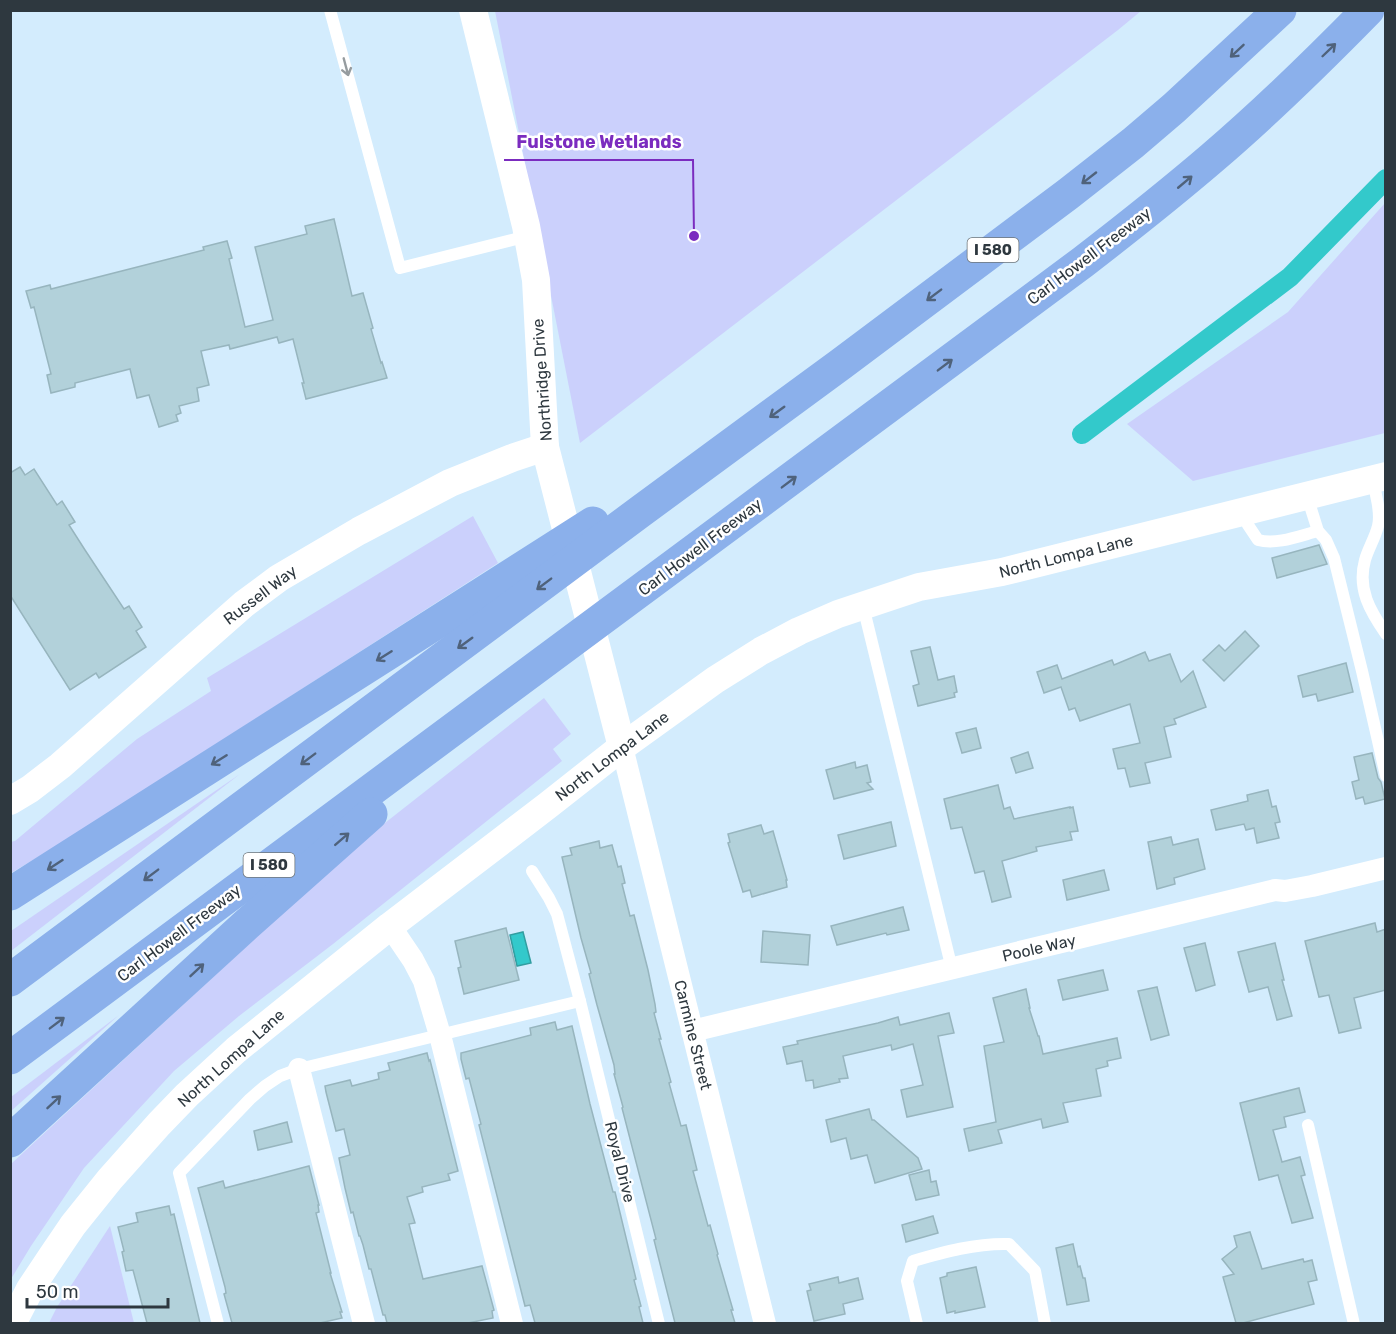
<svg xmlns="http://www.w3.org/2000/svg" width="1396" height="1334" font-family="Rubik,sans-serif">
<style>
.green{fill:#cbd0fc}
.water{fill:#33c9cb;stroke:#329ea1;stroke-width:1.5}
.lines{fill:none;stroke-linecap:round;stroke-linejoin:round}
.canal{stroke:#33c9cb;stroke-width:20}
.building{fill:#b2d1da;stroke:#97b5be;stroke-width:1.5}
.service{stroke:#fff;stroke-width:12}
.minor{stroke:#fff;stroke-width:22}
.tertiary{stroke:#fff;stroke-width:28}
.motorway{stroke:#8bb0eb;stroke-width:33}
.oneway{stroke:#4f627b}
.oneway2{stroke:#969c9f}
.labels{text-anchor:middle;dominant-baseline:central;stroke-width:5;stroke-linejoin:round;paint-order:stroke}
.shield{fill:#fff;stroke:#6d7479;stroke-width:1.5}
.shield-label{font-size:15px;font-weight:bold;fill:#2e383f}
.street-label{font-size:16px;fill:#2e383f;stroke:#fff}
.leader{fill:none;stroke:#7b2cbf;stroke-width:2}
.callout-dot{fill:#7b2cbf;stroke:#fff;stroke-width:2}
.callout-label{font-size:18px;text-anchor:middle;font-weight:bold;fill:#7b2cbf;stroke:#fff;stroke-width:5;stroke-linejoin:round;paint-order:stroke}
</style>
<rect width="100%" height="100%" fill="#d3ecfd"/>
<!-- green -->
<g class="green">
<path d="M495,11H1141L1118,30L580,443Z"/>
<path d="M1385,203V433L1193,481L1127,424L1288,312Z"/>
<path d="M473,516L498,563L62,843L11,873L10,842L15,841L137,739L211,691L207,678Z"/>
<path d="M544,698L571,734L553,749L562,761L333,944L239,1016L174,1071L84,1168L31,1246L11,1279V1164L254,939L376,830Z"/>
<path d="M240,774L11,951V931Z"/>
<path d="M119,1015L11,1111V1097Z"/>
<path d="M110,1226L134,1323H49L57,1307Z"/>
</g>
<!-- water -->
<path class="water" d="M523,932L531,963L517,966L510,935Z"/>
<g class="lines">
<!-- canal -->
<path class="canal" d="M1082,434L1290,277L1386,179"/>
</g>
<!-- building -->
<g class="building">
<path d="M334,219L352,296L363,293L373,328L371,329L381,363L382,362L387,378L306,399L302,383H304L293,339L279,343L277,337L230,349L229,345L201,351L209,385L197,388L199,401L179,406L181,413L176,415L178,421L159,427L149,395L137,398L130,369L75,383V387L51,393L47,375L51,374L34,307L31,308L26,291L50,285L51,289L204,250L203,247L227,241L232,258L229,259L245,327L273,320L255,247L307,234L305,226Z"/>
<path d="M20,467L25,475L34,469L57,505L62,501L75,522L69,525L85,550L124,609L129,606L142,627L136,631L146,647L99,678L96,673L70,690L10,595V473Z"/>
<path d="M1319,545L1327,564L1277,578L1272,558Z"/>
<path d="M1245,631L1259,646L1224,681L1203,660L1219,645L1225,651Z"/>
<path d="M930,647L938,680L954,676L957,692L954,693L955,697L918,706L913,686L919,684L911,651Z"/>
<path d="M1145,652L1149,661L1170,654L1181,682L1193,671L1206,707L1174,719L1176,724L1164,727L1171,757L1145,763L1150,783L1130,787L1125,768L1118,769L1113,749L1140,743L1130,704L1080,721L1075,708L1069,710L1061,687L1044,693L1037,672L1057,665L1062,679L1112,660L1114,665Z"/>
<path d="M1346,663L1353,692L1318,701L1316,694L1303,697L1298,676Z"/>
<path d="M976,728L981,748L962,753L956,733Z"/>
<path d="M1028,752L1033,768L1016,773L1011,758Z"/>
<path d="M1372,753L1378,778L1381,782L1385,799L1365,804L1363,797L1356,799L1352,782L1359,780L1354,757Z"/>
<path d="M855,762L856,768L867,765L871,782L867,783L873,789L834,799L826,770Z"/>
<path d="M998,785L1004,809L1010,807L1014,819L1070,807V808L1073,807L1078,831L1070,832L1072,840L1036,847L1037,851L1002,861L1011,897L992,902L984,871L975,873L962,827L951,829L944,799Z"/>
<path d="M1268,790L1272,807L1276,806L1280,822L1275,823L1279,838L1257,843L1254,828L1246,830L1244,824L1216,830L1211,810L1248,801L1247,795Z"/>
<path d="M891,822L896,846L844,859L838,835Z"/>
<path d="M761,825L764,834L773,831L787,880H786L787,887L752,897L750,890L743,892L728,843L730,842L728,834Z"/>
<path d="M1171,837L1173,845L1198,839L1205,869L1174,878L1175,884L1157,889L1148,842Z"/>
<path d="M599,841L600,848L612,845L618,867L621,866L625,883L622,884L630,916L634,915L648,970L655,1004L656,1012L654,1013L661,1039H659L671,1082L669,1083L681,1126L686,1125L697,1170L693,1171L708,1226L710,1225L718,1254L717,1255L733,1310H731L735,1323H675L654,1240L656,1239L622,1108L623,1107L614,1074H615L614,1065L597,1005L589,974L591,973L581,938L562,857L572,855L570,848Z"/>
<path d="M1104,870L1109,890L1067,900L1063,880Z"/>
<path d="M903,907L909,930L887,935L886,933L837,945L831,926Z"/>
<path d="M1375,923L1377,932L1386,929V990L1354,998L1361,1028L1339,1033L1329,995L1319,997L1305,941Z"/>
<path d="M506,928L519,980L464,994L458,968L461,967L455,941Z"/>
<path d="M763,931L810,935L808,965L761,962Z"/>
<path d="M1205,943L1215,985L1196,991L1184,948Z"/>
<path d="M1275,943L1284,980H1282L1292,1016L1277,1020L1268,987L1249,992L1238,952Z"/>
<path d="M1103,970L1108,990L1063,1000L1058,980Z"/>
<path d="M1157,987L1169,1035L1151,1040L1138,991Z"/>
<path d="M1026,989L1030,1008H1029L1038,1036H1039L1043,1054L1117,1038L1121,1058L1107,1061L1108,1066L1096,1069L1101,1096L1063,1103L1068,1122L1043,1128L1041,1119L998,1130L1002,1143L969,1151L964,1129L996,1122L984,1046L1004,1042L993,998Z"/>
<path d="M949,1013L954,1033L938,1036L953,1107L907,1117L901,1090L923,1085L913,1044L892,1050L891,1045L843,1056L848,1078L839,1079L840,1082L814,1088L813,1080L806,1081L802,1061L787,1064L783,1047L798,1044L797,1041L878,1023L898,1017L900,1025Z"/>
<path d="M555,1022L557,1030L572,1026L590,1104L613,1192H615L636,1279L634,1280L641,1306L639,1307L643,1323H535L530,1305L525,1306L479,1125L481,1124L469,1078L466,1079L461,1059V1053L531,1035L530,1028Z"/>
<path d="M427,1053L429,1061L430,1060L458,1171L448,1174L450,1180L422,1187L423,1192L407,1197L415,1223L409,1224L423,1279L482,1266L494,1310L492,1311L493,1318L468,1323H387L385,1315H383L371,1269H369L363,1245L360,1236H359L353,1212L351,1213L345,1188L339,1158L350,1155L344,1129L336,1131L326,1092L325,1086L350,1080L352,1086L379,1079L378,1073L390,1070L388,1063Z"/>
<path d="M1299,1088L1305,1112L1284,1117L1286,1127L1273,1130L1282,1162L1300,1157L1305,1175L1301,1176L1313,1218L1292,1223L1278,1175L1259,1180L1240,1103Z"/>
<path d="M869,1109L872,1120H874L918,1158L922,1169L875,1183L867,1155L851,1159L846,1138L831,1142L826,1120Z"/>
<path d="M287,1122L292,1142L258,1150L254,1131Z"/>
<path d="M309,1166L319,1205H318L319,1212L316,1213L331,1273H330L342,1312H340L342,1318L320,1323H232L224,1294L226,1293L225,1287L198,1188L223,1181L225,1188Z"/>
<path d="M929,1170L931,1182L936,1181L939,1195L916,1200L909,1175Z"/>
<path d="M169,1206L171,1215L174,1214L200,1323H147L133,1270L126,1271L122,1252L124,1251L118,1227L138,1222L136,1213Z"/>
<path d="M933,1216L938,1233L906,1242L902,1225Z"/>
<path d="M1250,1232L1262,1269L1303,1259L1304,1262L1312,1260L1317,1280L1308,1282L1314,1304L1243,1323H1236L1223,1277L1234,1274L1222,1259L1237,1247L1234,1236Z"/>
<path d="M1073,1244L1078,1267L1080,1266L1083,1278H1085L1089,1301L1067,1305L1056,1248Z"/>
<path d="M976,1267L985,1307L955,1313V1311L947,1313L940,1278L947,1276V1273Z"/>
<path d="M838,1277L839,1283L858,1278L863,1299L843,1304L845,1314L814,1321L807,1291L811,1290L809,1284Z"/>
</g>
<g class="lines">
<!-- service -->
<g class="service">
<path d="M330,10L400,268L528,236"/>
<path d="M1372,480C1376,492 1381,514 1378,526C1375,538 1368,549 1365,560C1357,589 1370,611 1386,634"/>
<path d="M1307,496L1318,531L1326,540L1334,558L1362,671L1386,776"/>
<path d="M1243,512L1248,525L1258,540C1277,545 1299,536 1318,531"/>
<path d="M863,606L952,969"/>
<path d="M532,871L549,898L557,914L580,1001L659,1324"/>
<path d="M1308,1125L1354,1324"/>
<path d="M218,1324L179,1173L250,1099L265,1086L280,1076L299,1069L580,1001"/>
<path d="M917,1324L907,1281L913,1261C944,1252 976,1243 1009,1244L1035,1271L1045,1324"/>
</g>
<!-- minor -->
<g class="minor">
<path d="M622,747L765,1324"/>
<path d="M390,926L413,960L424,981L440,1035L512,1324"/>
<path d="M692,1031L1078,938L1275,890L1285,891L1312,886L1386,868"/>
<path d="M299,1069L364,1324"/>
</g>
<!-- tertiary -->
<g class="tertiary">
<path d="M473,10L526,226L536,280L545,447L622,747"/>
<path d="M10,801L30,789L60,766L244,604L279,578L359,531L450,483L512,458L545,447"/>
<path d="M12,1324L30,1289L52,1256L73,1225L110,1179L159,1124L187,1095L236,1050L390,926L547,806L622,747L715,680L761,651L799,631L838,614L919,587L1002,572L1386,476"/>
</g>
<!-- motorway -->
<g class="motorway">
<path d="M10,894L593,523"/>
<path d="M10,980L641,511L841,364L1068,194L1133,143L1174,108L1280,10"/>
<path d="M10,1058C368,792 727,528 1083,262C1127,228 1170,194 1212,158C1266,112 1318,61 1368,10"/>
<path d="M10,1141L247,924L371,814"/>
</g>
</g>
<!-- one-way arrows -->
<defs><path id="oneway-shaft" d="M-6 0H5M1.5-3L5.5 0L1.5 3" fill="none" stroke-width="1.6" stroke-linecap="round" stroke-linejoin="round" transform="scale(1.5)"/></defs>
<g class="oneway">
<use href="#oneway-shaft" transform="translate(1329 50) rotate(-44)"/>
<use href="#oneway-shaft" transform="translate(1237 51) rotate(137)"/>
<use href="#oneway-shaft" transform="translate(1089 178) rotate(142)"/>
<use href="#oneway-shaft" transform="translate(1185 182) rotate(-40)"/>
<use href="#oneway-shaft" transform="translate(934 295) rotate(143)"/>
<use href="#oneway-shaft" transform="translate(945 365) rotate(-37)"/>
<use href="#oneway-shaft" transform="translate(777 412) rotate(144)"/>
<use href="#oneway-shaft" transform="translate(789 482) rotate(-37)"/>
<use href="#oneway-shaft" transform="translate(544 584) rotate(143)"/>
<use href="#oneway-shaft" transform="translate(465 643) rotate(144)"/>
<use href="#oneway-shaft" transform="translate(384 656) rotate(148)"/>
<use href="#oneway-shaft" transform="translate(308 759) rotate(143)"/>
<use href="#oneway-shaft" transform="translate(219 760) rotate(148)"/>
<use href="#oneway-shaft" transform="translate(342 839) rotate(-41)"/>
<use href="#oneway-shaft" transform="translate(55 865) rotate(147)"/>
<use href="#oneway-shaft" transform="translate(151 875) rotate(143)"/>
<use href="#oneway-shaft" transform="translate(197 970) rotate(-43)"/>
<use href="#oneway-shaft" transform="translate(57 1023) rotate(-37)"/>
<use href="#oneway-shaft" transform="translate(54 1102) rotate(-43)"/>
</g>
<use class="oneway2" href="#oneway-shaft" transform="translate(346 67) rotate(75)"/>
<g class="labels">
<!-- shield labels -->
<g class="shield">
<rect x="967.5" y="238" width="51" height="24" rx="4.5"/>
<rect x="243.5" y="853" width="51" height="24" rx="4.5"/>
</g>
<g class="shield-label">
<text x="993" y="250">I 580</text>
<text x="269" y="865">I 580</text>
</g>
<!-- street labels -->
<g class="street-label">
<text transform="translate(1089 256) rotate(-37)">Carl Howell Freeway</text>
<text transform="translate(542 380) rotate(-94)">Northridge Drive</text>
<text transform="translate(700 547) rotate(-37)">Carl Howell Freeway</text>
<text transform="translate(1066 556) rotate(-14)">North Lompa Lane</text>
<text transform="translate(260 595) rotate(-37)">Russell Way</text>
<text transform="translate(612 756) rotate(-37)">North Lompa Lane</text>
<text transform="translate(179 933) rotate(-37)">Carl Howell Freeway</text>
<text transform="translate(1039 948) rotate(-13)">Poole Way</text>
<text transform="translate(693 1035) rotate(76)">Carmine Street</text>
<text transform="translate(231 1058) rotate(-42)">North Lompa Lane</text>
<text transform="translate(620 1162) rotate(76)">Royal Drive</text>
</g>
</g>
<!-- callouts -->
<path class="leader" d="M694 236L693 160H504"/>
<circle class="callout-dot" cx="694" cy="236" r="6"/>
<g class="callout-label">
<text x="599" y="148">Fulstone Wetlands</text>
</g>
<!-- border -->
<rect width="1396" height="1334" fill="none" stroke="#2e383f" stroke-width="24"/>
<!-- scale -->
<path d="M27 1298v9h141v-9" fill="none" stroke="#2e383f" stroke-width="3"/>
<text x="36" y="1298" font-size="18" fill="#2e383f" stroke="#ffffff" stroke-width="4.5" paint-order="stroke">50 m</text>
</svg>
